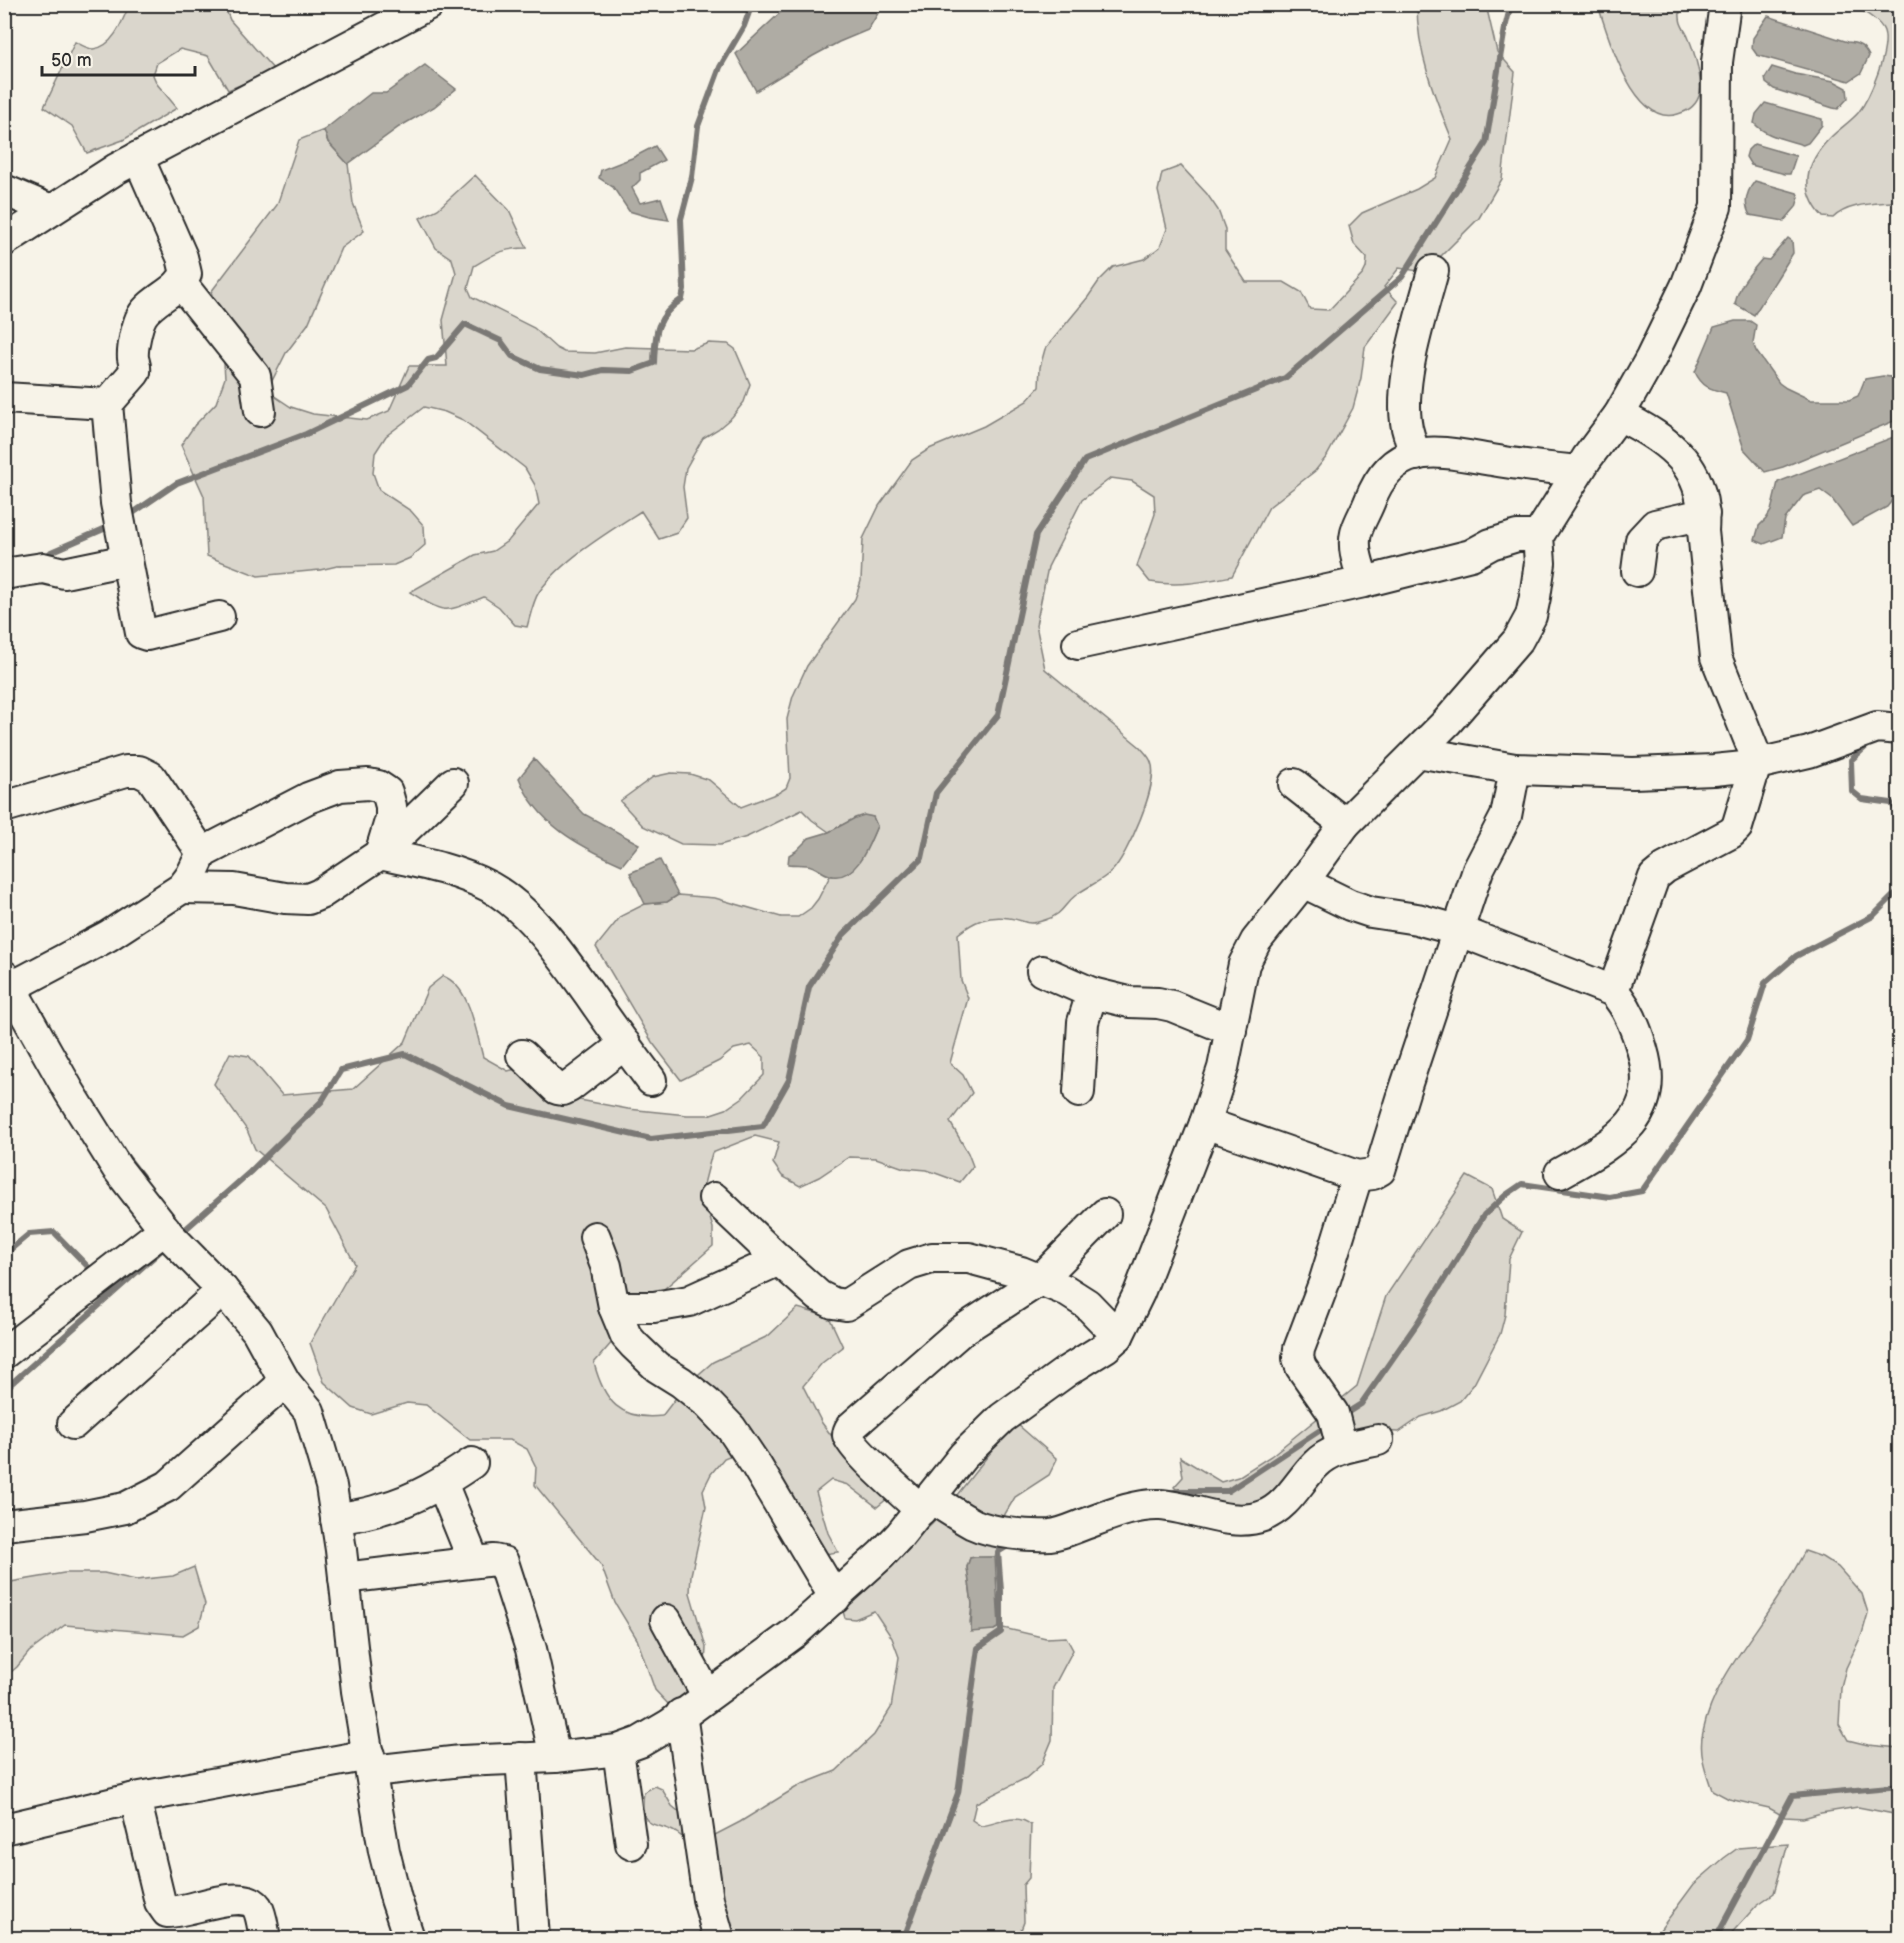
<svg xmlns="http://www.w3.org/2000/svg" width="1904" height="1943" font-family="'Balsamiq Sans',sans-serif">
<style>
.green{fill:#dad6cc;stroke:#82807c;stroke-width:1.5}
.water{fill:#afaca4;stroke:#7a7874;stroke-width:1.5}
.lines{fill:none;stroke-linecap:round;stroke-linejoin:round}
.stream{stroke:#7a7874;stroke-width:6}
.minor-casing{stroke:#2b2b2b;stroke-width:34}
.minor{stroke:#f7f3e8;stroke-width:30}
</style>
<rect width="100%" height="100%" fill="#f7f3e8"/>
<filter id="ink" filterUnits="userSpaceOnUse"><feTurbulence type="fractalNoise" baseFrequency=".0167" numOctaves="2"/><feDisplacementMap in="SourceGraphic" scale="12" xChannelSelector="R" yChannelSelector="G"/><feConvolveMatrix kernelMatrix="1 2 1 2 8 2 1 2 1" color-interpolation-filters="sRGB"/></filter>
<g filter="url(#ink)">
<!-- green -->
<g class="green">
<path d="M129,5H224L230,20L275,71L228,90L208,56L180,49L157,63L153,75L157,84L177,108L123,140L87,153L72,126L44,107L75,42C80,44 87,49 93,49C113,48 123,20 129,5Z"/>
<path d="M1417,5H1486L1497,52L1515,72L1502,179L1479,218L1425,272L1399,268L1384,287L1398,302L1365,347L1361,378L1353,408L1327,456L1315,471L1269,507L1232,576C1202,582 1180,587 1150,582L1137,566L1155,514L1154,495L1132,481L1111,478L1082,500L1048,567L1036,625L1045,669L1140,747C1143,751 1149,756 1151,762C1160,782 1127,857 1111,872C1101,881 1087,887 1076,895C1063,905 1064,914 1045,920C1025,927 1026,920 1009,918C988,915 974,921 958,934L961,980L968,998L950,1063L963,1075L972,1093L950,1122L968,1153L973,1166L960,1182L927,1170L904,1168L876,1158L849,1157L819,1177L800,1186L782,1176L773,1163L779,1142L755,1136L712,1153L702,1192L713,1228V1246L639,1311L594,1363C604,1401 620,1421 662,1416L685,1386L713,1362L768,1336L798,1308L829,1317L843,1347L822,1363L803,1386L822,1423L842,1450L888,1498L877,1507L848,1485L831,1480L816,1492L828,1533L838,1552L825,1554L749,1448L724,1458L711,1474L703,1490L706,1507L691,1575L690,1593L706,1647L705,1666L687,1700L669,1705L655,1690L637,1639L615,1603L601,1565L535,1485L536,1467L527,1449L510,1440H470L426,1405L407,1403L371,1414L353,1408L324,1382L310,1343L355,1264L326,1209L255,1149L247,1130L214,1084L230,1053L249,1056L282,1095L353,1089L405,1042L428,988L443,976C470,986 476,1032 483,1057L508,1071L520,1068L569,1098L628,1109L687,1115H708L726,1109L742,1098L764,1075V1057L751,1045L734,1049L719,1061L681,1080L652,1042L596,947L621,916L645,904L667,902L678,895L715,898L781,917H798L811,908L818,899L830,876C858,876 867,848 877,826L873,817C856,813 844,826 829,832L812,820L802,810L747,837L720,845L681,844L643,826L620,801L653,777L671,773L690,774L709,780L741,807L778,793L786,788L790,778L787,719L793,696L807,666L855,599L861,581L863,539L879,506L912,460L929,449L984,426L1027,401L1039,387L1040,367L1045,349L1088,297L1099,281L1113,267L1144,259L1160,247L1167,229L1158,191L1162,173L1181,166L1207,194L1218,210L1225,229V250L1246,282H1284L1301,292L1310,309L1329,310L1363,274L1366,268L1367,258L1354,244L1349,226L1362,213L1417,189L1435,178L1452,139C1434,96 1417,52 1417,5Z"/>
<path d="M1598,5H1680C1680,10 1679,17 1681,23C1683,29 1687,33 1689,39C1694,51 1703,81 1700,93C1697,105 1689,111 1678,114C1634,129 1607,34 1598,5Z"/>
<path d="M1852,5H1899V201C1878,204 1849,202 1833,218L1823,217C1798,189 1806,162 1831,137C1839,129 1850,122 1858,113C1870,98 1890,50 1884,31C1880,20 1862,11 1852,5Z"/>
<path d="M324,130L328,142L348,164L353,203L364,231L341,248L308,324L286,353L267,391L291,407L313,414L367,420L389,411L409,366H447L443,320L456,273L452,259L436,248L420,218L438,209L475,175L509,210L527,248C503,248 494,254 474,266L468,288L472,297L534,328L556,348L564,352L595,353L625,347L691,349L709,343L728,344L735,349L750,384L744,402L732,417L718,429L703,438L686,468L683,487L687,518L677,533L659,539L641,511C608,532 562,560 539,592C533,601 530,617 527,627L515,625L499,607L484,597C443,613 447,615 410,592L475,555L493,551L509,540L539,504L535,485L525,468L463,420L445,412L424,407L386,436L375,453L373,473L379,490L411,511L424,526L425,545L410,558L394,565L337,566L320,570L258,576L207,556L204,496L181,445L194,426L216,403L225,378L221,321L211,292L277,205L299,140Z"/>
<path d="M1467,1176L1492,1189L1502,1219L1522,1232L1509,1259L1505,1315L1500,1334L1474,1384L1460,1401L1441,1411L1421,1417L1399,1432L1376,1431L1268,1500L1228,1508H1198L1174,1487L1183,1477L1180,1457L1221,1482L1238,1477L1271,1456L1357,1386L1386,1296Z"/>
<path d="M1017,1424L1057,1459L1049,1475L1015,1497L1005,1514L995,1557L970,1558L967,1567L972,1604L970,1623L994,1630L999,1627L1046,1638L1066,1637L1073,1650L1053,1688L1052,1740L1042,1764L1026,1778L976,1803L972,1820L981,1826C998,1824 1016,1812 1031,1825L1029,1878L1023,1885L1024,1922L1018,1938H763L754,1934L724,1932L681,1836C659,1818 638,1836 644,1792L655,1786L662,1789L672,1806L706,1834L715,1835L740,1822L800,1785L836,1771L874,1735L891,1708L899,1657L892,1638L874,1611L855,1619L845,1618L842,1608L932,1523L953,1500L1009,1429Z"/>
<path d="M1805,1551L1822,1557L1838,1567L1862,1594L1868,1613L1862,1634L1846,1668L1841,1688L1839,1724L1848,1740L1868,1745L1899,1748V1815L1858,1807L1821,1813L1803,1818L1785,1817L1769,1808L1729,1799L1712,1790C1706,1772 1698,1752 1703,1732C1713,1682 1750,1641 1777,1599C1787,1584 1796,1567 1805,1551Z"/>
<path d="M194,1567L205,1604L199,1626L183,1635L65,1625L29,1652L17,1667L5,1677V1583L64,1573H104L136,1580L173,1576Z"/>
<path d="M1788,1844L1774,1893L1757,1905L1727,1938H1654L1694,1884L1724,1858L1738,1848Z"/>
</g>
<!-- water -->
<g class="water">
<path d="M793,4L883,5L868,30L839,42L813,56L756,91L736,54L782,11Z"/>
<path d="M1768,16L1848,42C1859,43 1864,46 1869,56L1861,73L1849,81L1757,55L1752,48L1753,38Z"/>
<path d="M425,65L456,89L434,107L399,127L348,164L328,142L324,130L371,93H386Z"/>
<path d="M1772,67L1795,74L1834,81L1847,88L1848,98L1838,109L1833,108L1774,89L1766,83L1765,78Z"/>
<path d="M1765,103L1818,118L1822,119V125L1808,143L1803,145C1786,139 1766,137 1754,123L1756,114Z"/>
<path d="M1754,144L1796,156L1790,174H1785L1751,165L1746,157L1748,150Z"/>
<path d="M655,146L664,160L640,173V180L632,188L640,203L661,198L669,220L649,217L629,211L613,187L599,178L601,170L632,158Z"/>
<path d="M1755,181L1797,193L1799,197L1796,207L1784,221L1750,215C1743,203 1746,192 1755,181Z"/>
<path d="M1788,238L1792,241L1793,253L1754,315L1735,304C1739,284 1750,274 1762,259L1769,260Z"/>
<path d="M1735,321H1750L1756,325L1753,343L1756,351L1779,383L1786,388L1811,400H1849L1858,396L1865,379L1883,376L1899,378V403L1894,421L1783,467L1765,472L1744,449L1726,393C1710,389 1702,387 1695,372L1714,327Z"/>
<path d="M1896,436L1900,460L1898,493L1887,507L1852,526L1832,499L1820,490L1803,496L1785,519L1782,537L1764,544L1755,540L1759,526L1766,519L1771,511L1778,482Z"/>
<path d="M534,759L584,814L639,844L622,865C579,846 537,824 519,778Z"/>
<path d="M864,815L873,817L877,826C869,844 858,879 833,876C823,875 817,866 807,865C800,864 795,865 788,864L789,855L796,851L809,838L829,832L855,818Z"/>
<path d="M660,860L678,895L667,902L645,904L630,873Z"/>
<path d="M975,1557H995L999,1627L994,1630L971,1632L972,1604L967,1567L970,1558Z"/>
</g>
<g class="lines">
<!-- stream -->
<g class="stream">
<path d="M127,517L177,483L306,434L408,385L428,360L436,358L465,324L501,341L512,356L540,369L584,375L603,370L632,371L654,363C655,332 656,317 682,299L684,289L681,219L692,177L698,126L720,67L744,26L752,4"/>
<path d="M44,559L51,552L113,525"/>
<path d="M4,952L11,968"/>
<path d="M124,1153L142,1176"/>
<path d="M180,1234L250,1172L322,1101L341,1070L405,1054L509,1106L651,1139L763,1126L789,1080L809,987L843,935L922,858L936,793L998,715L1036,535L1085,460L1285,378L1402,277L1486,143L1505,28L1511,4"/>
<path d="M4,1249H11L29,1234L54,1232L94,1273"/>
<path d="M4,1390L165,1247"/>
<path d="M1342,1416L1361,1404L1418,1322L1484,1215L1506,1195L1522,1184L1610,1197L1642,1191L1747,1040L1765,983L1796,956L1873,916L1897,892L1899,813L1891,803L1862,799L1852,791L1851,760L1871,742"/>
<path d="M1169,1493L1179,1491H1228L1328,1425"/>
<path d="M904,1938L958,1793L978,1648L1001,1632V1591L998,1552L1011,1544"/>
<path d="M1716,1938L1792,1796L1900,1786"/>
</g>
<!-- minor casing -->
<g class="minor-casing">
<g id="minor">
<path d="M138,157L182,257L186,274C180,290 151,300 142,316C137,324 132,349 133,358C134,364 136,365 135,372L107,404L116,503L141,633L147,635L219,617"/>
<path d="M4,190L51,210"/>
<path d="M4,241L116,169L429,4"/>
<path d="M180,282L255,376L260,411"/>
<path d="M4,398L107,404"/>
<path d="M1619,415C1671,441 1708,468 1703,531L1716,657L1759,764"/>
<path d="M1416,455C1412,446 1409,437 1407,428C1398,382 1421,316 1433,271"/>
<path d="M1637,571L1641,540L1655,525L1704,514"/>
<path d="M4,574L43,568L64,573L127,560"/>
<path d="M1364,582C1359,566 1352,549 1356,533C1359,522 1365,513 1369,503C1393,438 1437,451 1492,460C1520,465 1550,468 1578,471"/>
<path d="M1078,644L1364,582L1471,555L1491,544L1517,536H1538"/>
<path d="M1417,752L1515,769L1633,773L1714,770L1744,767L1809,752L1877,727L1900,729"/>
<path d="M1294,784L1345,824"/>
<path d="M4,807L126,771H139L151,777L202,853"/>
<path d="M382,852L453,783"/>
<path d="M1303,882L1350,905L1371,912L1417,919L1457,930L1613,991C1628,1007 1636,1028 1642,1049C1663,1119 1613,1143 1560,1173"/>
<path d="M182,888L234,889L285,898L308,899L320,894L380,854C417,862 456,869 490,887C530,909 563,958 589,994C609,1023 630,1052 651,1080"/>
<path d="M1042,971L1092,993L1129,1002L1158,1003L1172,1006L1231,1030"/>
<path d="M4,976L69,1091L117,1168L170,1236L223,1290L257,1331L285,1382L309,1411L331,1486L341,1550L357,1691L384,1851L396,1899L409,1938"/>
<path d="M10,988L108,936L182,888L191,876L202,853L308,798L340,786L368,784L378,786L387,792L391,806V818L380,854"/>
<path d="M1613,991L1654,877L1665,868L1731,833L1737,827L1756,764"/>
<path d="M522,1055L557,1089L563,1090L569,1087L625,1044"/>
<path d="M1079,1092L1083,1022L1092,993"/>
<path d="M1205,1123L1357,1176L1373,1174L1380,1170L1405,1089L1478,870L1506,816L1515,769"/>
<path d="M714,1198L779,1260"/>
<path d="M595,1237L606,1266L614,1307L626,1336L634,1345L657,1367L681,1382L706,1402L731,1428L756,1465L835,1598"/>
<path d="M614,1307H654L689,1301L779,1260L819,1296L833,1303L846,1305L909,1265L932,1258H969L1021,1272L1065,1290L1087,1304L1118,1336"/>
<path d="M4,1353L165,1229"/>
<path d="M73,1424L223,1290"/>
<path d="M1342,1448L1333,1413L1301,1367L1298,1358L1299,1349L1324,1283L1357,1176"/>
<path d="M442,1483L474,1562"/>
<path d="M930,1498C944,1506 958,1516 973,1524C992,1533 1028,1536 1050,1535C1062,1534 1074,1528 1085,1524C1107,1516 1135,1504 1160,1505C1193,1507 1231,1528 1263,1516C1288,1506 1298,1482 1315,1465C1331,1448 1356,1445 1378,1440"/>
<path d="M921,1510C908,1498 851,1449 848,1435C848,1432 849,1430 851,1427L961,1331L1040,1280L1105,1214"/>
<path d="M336,1519C351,1516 367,1514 381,1509C415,1500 444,1482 472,1463"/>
<path d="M4,1525L85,1516L125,1508L168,1486L285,1382"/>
<path d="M344,1578L494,1560L503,1562L531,1649L555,1757"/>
<path d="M666,1620L707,1695"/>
<path d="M681,1714L708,1899L719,1938"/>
<path d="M618,1750L631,1844"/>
<path d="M521,1758L534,1938"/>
<path d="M372,1771L461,1761L555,1757L618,1750L640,1742L669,1725L793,1634L881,1555L900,1535L963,1456L1002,1418L1067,1371L1106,1347L1118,1336L1139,1293L1205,1123L1223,1068L1244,964L1256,941L1303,882L1345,824L1447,722L1518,640L1531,616L1535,597L1540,563L1538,536L1587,458L1619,415L1651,358L1686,286L1716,207L1717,62L1725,4"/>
<path d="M135,1798L160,1902L167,1912C187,1913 243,1887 257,1907C262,1915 263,1930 265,1938"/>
<path d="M4,1829L135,1798L369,1755"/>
</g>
</g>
<!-- minor -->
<use href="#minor" class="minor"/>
</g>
</g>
<!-- margin -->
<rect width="1904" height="1943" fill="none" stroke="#f7f3e8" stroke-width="24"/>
<rect x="12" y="12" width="1880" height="1919" fill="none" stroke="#2b2b2b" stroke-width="2" filter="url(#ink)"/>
<!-- scale -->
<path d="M42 66v9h153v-9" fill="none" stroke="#2b2b2b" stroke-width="3"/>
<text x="51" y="66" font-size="18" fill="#2b2b2b" stroke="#f7f3e8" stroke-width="4.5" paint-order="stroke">50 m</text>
</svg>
